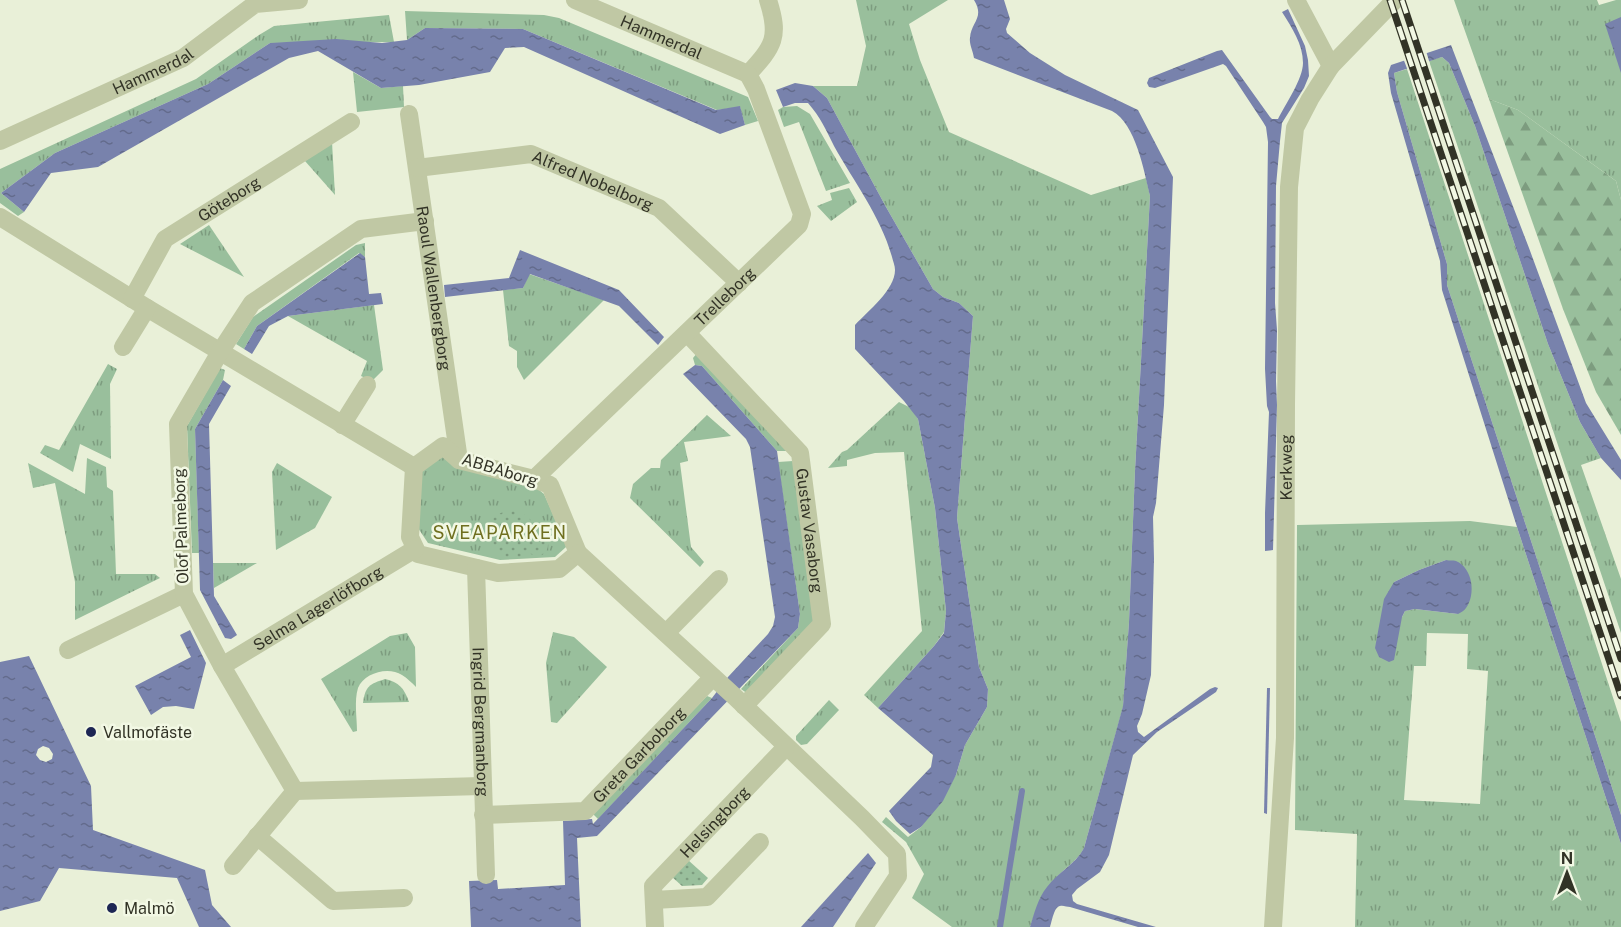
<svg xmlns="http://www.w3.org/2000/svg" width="1621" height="927" font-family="'Public Sans',sans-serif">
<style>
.grass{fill:url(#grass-tufts);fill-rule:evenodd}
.forest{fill:url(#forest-firs)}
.park{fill:url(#park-dots)}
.water{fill:url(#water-ripples);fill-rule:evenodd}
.pier{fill:#e9f0d8}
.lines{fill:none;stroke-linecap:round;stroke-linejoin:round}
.stream{stroke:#7882ac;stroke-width:6}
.minor{stroke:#c0c8a4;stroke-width:18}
.rail-casing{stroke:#323326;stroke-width:7}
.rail{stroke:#f2f8e4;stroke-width:4.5;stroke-dasharray:14;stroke-linecap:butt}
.poi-dot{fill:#1d2654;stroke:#f2f8e4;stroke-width:2}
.labels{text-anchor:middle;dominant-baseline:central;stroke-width:5;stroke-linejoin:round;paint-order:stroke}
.street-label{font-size:16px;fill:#323326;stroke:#f2f8e4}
.poi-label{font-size:16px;fill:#323326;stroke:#f2f8e4;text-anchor:start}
.neighbourhood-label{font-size:18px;letter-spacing:1.5px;fill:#6f6f1f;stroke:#f2f8e4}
</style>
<defs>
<pattern id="grass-tufts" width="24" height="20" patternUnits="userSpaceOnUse" patternTransform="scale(1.5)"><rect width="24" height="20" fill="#99bf9c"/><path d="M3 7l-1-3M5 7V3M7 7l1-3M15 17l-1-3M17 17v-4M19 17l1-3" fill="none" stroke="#7d9c7f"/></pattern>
<pattern id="forest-firs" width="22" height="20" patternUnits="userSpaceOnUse" patternTransform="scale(1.5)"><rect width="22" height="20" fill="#99bf9c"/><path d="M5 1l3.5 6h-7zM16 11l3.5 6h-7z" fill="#7d9c7f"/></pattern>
<pattern id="park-dots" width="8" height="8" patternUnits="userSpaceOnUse" patternTransform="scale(1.5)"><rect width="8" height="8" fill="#99bf9c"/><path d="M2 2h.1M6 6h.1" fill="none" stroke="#7d9c7f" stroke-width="1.8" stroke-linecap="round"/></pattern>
<pattern id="water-ripples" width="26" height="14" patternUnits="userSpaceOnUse" patternTransform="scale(1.5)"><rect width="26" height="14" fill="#7882ac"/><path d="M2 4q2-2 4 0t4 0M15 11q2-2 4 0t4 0" fill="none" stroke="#636b8c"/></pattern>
</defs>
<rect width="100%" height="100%" fill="#e9f0d8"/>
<!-- grass -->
<g class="grass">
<path d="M856,0H948L909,24L920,60L949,132L1091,195L1146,178L1150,196L1135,471L1129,622L1123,707L1084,848C1077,862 1064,868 1054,880C1041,894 1036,910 1030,927H952L912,898L924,874L906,842L882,822L886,817L908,837L921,827L956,775L965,745L987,707L988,689L979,667L957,518L973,316L959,303L943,297L933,289L886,207L827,98L813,86H857L866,46Z"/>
<path d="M1454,0H1597L1599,5L1616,0H1621V200L1616,181L1518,110L1489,99Z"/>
<path d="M405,11L544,15L559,18L748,97L758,121L745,125L740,107L717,110L523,29L425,28L407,40Z"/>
<path d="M389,15L394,42L270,43L208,84L55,153L1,193L24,212L18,216L0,203V169L196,79L259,35L274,26Z"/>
<path d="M1442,57L1449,63L1475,126L1548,344L1580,422L1601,458L1581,465L1621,579V633L1430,64L1429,61Z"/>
<path d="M1407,69L1621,722V815L1447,285V264L1397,92L1394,73Z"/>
<path d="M353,72L381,88L403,86L404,107L357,112Z"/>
<path d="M797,106L810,114L850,183L826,191L799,122L784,127L778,110L783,107Z"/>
<path d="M332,142L335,195L305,161Z"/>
<path d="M849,188L857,202L831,221L817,206L832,200L830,193Z"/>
<path d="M209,225L244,277L180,244Z"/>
<path d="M365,243V257L359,253L257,326L244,349L236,344L253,317L356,245Z"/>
<path d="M529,274L604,300L524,380L517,367V351L509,346L503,290L523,288Z"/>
<path d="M374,305L383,370L372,381L361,376L367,361L288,316Z"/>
<path d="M698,352L789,451H777L702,366L695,365L693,358Z"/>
<path d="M108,364L117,369L110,384L111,459L80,444L73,472L40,453L45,445L59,450Z"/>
<path d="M220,368L225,370L223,380L195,429L199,553H192L187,426Z"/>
<path d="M899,402L911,408L918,419L935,508L946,611L944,632L934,646L878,708L864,695L922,631L904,452L875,453L847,460V466L828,468L842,452L847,450Z"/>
<path d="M707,415L731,436L684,442L688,461L680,463L691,547L704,562L700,567L630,498L633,484L651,468H660L661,460Z"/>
<path d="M442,455L538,489L544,494L565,541L566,547L555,557L500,560L428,543L418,528L422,463Z"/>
<path d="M87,458L106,467L107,487L113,491L116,574H155L160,578L75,620V582L55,483L33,488L28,463L85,494Z"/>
<path d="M793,461L815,614L812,626L748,694L741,689L798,628L800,614L778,462Z"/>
<path d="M277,463L332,497L315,528L276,550L272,472Z"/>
<path d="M1470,521L1517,527L1621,844V927H1355L1357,834L1295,830L1297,525ZM1446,560L1458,614L1415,609L1405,611L1402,617L1394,582L1419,570ZM1427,633L1468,634L1467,669L1488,671L1480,804L1404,800L1414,666H1426Z"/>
<path d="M213,563H257L214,588Z"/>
<path d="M553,632L574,637L607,667L557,723L551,722L546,663Z"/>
<path d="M407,633L415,647L416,687C412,683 407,678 402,675C388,666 364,673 358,688C354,701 357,717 357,731L353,732L321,679L390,636Z"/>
<path d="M385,679C399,682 404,688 409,702L363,703C365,686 370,684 385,679Z"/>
<path d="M707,696L712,698L598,819L593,814Z"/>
<path d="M829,700L839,710L807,744L801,745L796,740V736Z"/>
</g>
<!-- forest -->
<path class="forest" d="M1489,99L1518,110L1616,181L1621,200V435L1596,392L1563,309Z"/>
<!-- park -->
<g class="park">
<path d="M511,510C526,513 532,517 536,533L545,535C554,549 541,563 528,552C495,578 466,517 511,510Z"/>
<path d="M688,860L708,878L702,885L682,886L671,876Z"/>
</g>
<!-- water -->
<g class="water">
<path d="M974,0H1004L1010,19L1006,29L1007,33L1030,53L1065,75L1138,110L1173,177L1164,405L1156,503L1153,517L1154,559L1151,675L1142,714L1137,726L1138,732L1144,737L1210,689L1215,687L1218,688L1216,692L1157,732L1133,755L1109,855L1100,872L1077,889L1072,895L1073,901L1077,904L1156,927H1138L1070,907C1067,907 1063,905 1060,906C1054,907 1052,921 1050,927H1030C1034,914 1038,898 1047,887C1058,872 1075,865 1084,848L1123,706L1129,622L1135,471L1150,196C1144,171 1136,124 1112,111L974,58C973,51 969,44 970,38C971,22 985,18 974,0Z"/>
<path d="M1288,9L1305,46L1308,60L1309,76L1304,88L1282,123L1280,141L1276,186L1275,303L1277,330L1276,381L1277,405L1273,550L1265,551V513L1269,412L1267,406L1265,369L1268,142L1266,127L1263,122L1226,66L1223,64L1155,88L1149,87L1147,83L1149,78L1217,51L1222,50L1270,117L1272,119H1278C1285,105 1303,79 1303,63C1303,44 1292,28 1282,12Z"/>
<path d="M1621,17V73L1605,24Z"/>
<path d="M425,28L523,29L716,110L740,106L745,125L720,134L524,47L505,48L490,72L419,85L381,88L318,51L289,58L98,167L51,173L24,212L1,193L55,153L208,84L270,43L336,39L382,43L407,40Z"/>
<path d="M1451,45L1529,248L1586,403L1621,460V480L1601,458L1580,422L1548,344L1475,126L1449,63L1442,57L1394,73L1397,92L1447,264V285L1621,815V844L1517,527L1442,290L1440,261L1391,93L1388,73L1391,65Z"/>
<path d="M795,83L813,86L827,98L886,207L933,289L943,297L959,303L973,316L957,518L979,667L988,689L987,707L965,745L956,775L943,801L921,827L910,834L896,821L889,811L931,767L933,755L878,708L934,646L944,633L946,611L935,508L918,419L904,401L855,349V325C868,311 895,290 895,270C895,266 893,261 892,257C881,217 854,182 834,146C825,128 821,118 808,103H795L783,107L776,90Z"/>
<path d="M520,250L619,290L664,337L658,345L619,306L530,274L523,288L445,297L444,285L509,278Z"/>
<path d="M360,253L365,257L369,294L381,293L383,304L288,316L269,326L252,354L244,349L257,326Z"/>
<path d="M695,365L702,366L777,451L800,614L798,628L597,836L577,838L581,927H471L469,881L497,880L498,889L565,885L563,821L592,819L593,824L712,698L728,677L768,634L773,626L775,617L750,447L746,439L683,374Z"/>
<path d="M223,380L231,386L209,424L214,596L237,635L231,639L225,638L200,590L195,429Z"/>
<path d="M1446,560C1450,561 1453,560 1456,561C1473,568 1476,595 1466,608C1464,611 1461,612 1458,614L1415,609L1405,611L1402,617L1394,660L1389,662L1379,657L1375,648L1384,599L1394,582L1419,570Z"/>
<path d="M190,630L206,663L194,709L176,706L163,707L151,715L135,686L191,657L180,635Z"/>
<path d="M29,656L91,786L93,830L205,870L212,905L231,927H199L177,878L59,868L40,901L0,911V662ZM43,746L49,748L53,754L52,759L46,762L40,760L36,755L38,749Z"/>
<path d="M1267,688H1270L1267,814L1264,813Z"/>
<path d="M868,853L876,863L833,927H801Z"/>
</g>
<!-- pier -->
<path class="pier" d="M1426,51L1430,64L1408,71L1403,58Z"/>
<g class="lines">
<!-- stream -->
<path class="stream" d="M1000,927L1022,791"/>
<!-- minor -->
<g class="minor">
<path id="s1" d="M575,0L748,74"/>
<path d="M1296,0L1331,66"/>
<path d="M748,74C774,46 780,37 768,0"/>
<path id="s2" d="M409,114L459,460"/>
<path id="s3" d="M0,141L183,58L255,4L299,0"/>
<path id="s4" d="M417,168L531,154L659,208L739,283"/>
<path d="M0,217L147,308L414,467"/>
<path id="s5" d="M132,299L165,239L351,122"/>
<path id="s6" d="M687,333L800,453L822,624L744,706"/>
<path d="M123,347L147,308"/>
<path d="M342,425L367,385"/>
<path d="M443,446L459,460L534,479L550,485L578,553L559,569L498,573L418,554L410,537L414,467Z"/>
<path id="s7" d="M534,479L799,225L802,214L756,89L748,74"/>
<path d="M578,553L734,696L862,818L897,854L898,876L864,927"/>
<path id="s8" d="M476,568L486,875"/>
<path d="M666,633L719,579"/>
<path d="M68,650L184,594"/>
<path id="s9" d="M222,666L415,549"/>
<path d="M295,791L482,786"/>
<path id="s10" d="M483,815L585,811L713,677"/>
<path d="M257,836L333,901L404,898"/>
<path d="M233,866L295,791L222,666L184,594L178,424L220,352L252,303L361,229L425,221"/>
<path d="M654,900L707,897L760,842"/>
<path id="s11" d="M655,927L653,886L786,747"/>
<path id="s12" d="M1273,927L1285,738L1286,404L1289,187L1295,128L1310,99L1331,66L1395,0"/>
</g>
<!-- rail casing -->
<g class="rail-casing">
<g id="rail">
<path d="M1390,0L1621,696"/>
<path d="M1402,0L1621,659"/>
</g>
</g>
<!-- rail -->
<use href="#rail" class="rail"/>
</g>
<!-- markers -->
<g class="poi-dot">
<circle cx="91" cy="732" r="6"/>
<circle cx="112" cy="908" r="6"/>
</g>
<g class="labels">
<!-- street labels -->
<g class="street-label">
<text stroke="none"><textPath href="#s1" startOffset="94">Hammerdal</textPath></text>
<text stroke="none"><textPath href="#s3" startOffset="168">Hammerdal</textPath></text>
<text stroke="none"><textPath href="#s4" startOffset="182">Alfred Nobelborg</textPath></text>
<text stroke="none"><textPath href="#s5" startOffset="144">Göteborg</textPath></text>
<text stroke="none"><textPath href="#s2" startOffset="176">Raoul Wallenbergborg</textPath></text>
<text stroke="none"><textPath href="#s7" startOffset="264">Trelleborg</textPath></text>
<text stroke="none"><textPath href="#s12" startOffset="460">Kerkweg</textPath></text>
<text transform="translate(500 470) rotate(17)">ABBAborg</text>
<text transform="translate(181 526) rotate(-92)">Olof Palmeborg</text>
<text stroke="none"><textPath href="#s6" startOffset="243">Gustav Vasaborg</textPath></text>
<text stroke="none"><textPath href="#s9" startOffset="112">Selma Lagerlöfborg</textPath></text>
<text stroke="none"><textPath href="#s8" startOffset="154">Ingrid Bergmanborg</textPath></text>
<text stroke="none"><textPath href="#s10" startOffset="180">Greta Garboborg</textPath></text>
<text stroke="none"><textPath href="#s11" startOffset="130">Helsingborg</textPath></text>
</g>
<!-- poi labels -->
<g class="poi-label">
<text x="103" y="732">Vallmofäste</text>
<text x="124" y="908">Malmö</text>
</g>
<!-- neighbourhood labels -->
<g class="neighbourhood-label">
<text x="500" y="532">SVEAPARKEN</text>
</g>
</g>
<!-- north arrow -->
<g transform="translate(1567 873)" stroke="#f2f8e4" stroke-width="4.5" paint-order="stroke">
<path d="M0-4.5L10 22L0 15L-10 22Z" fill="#323326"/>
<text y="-9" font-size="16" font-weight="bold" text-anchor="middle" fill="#323326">N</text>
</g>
</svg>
